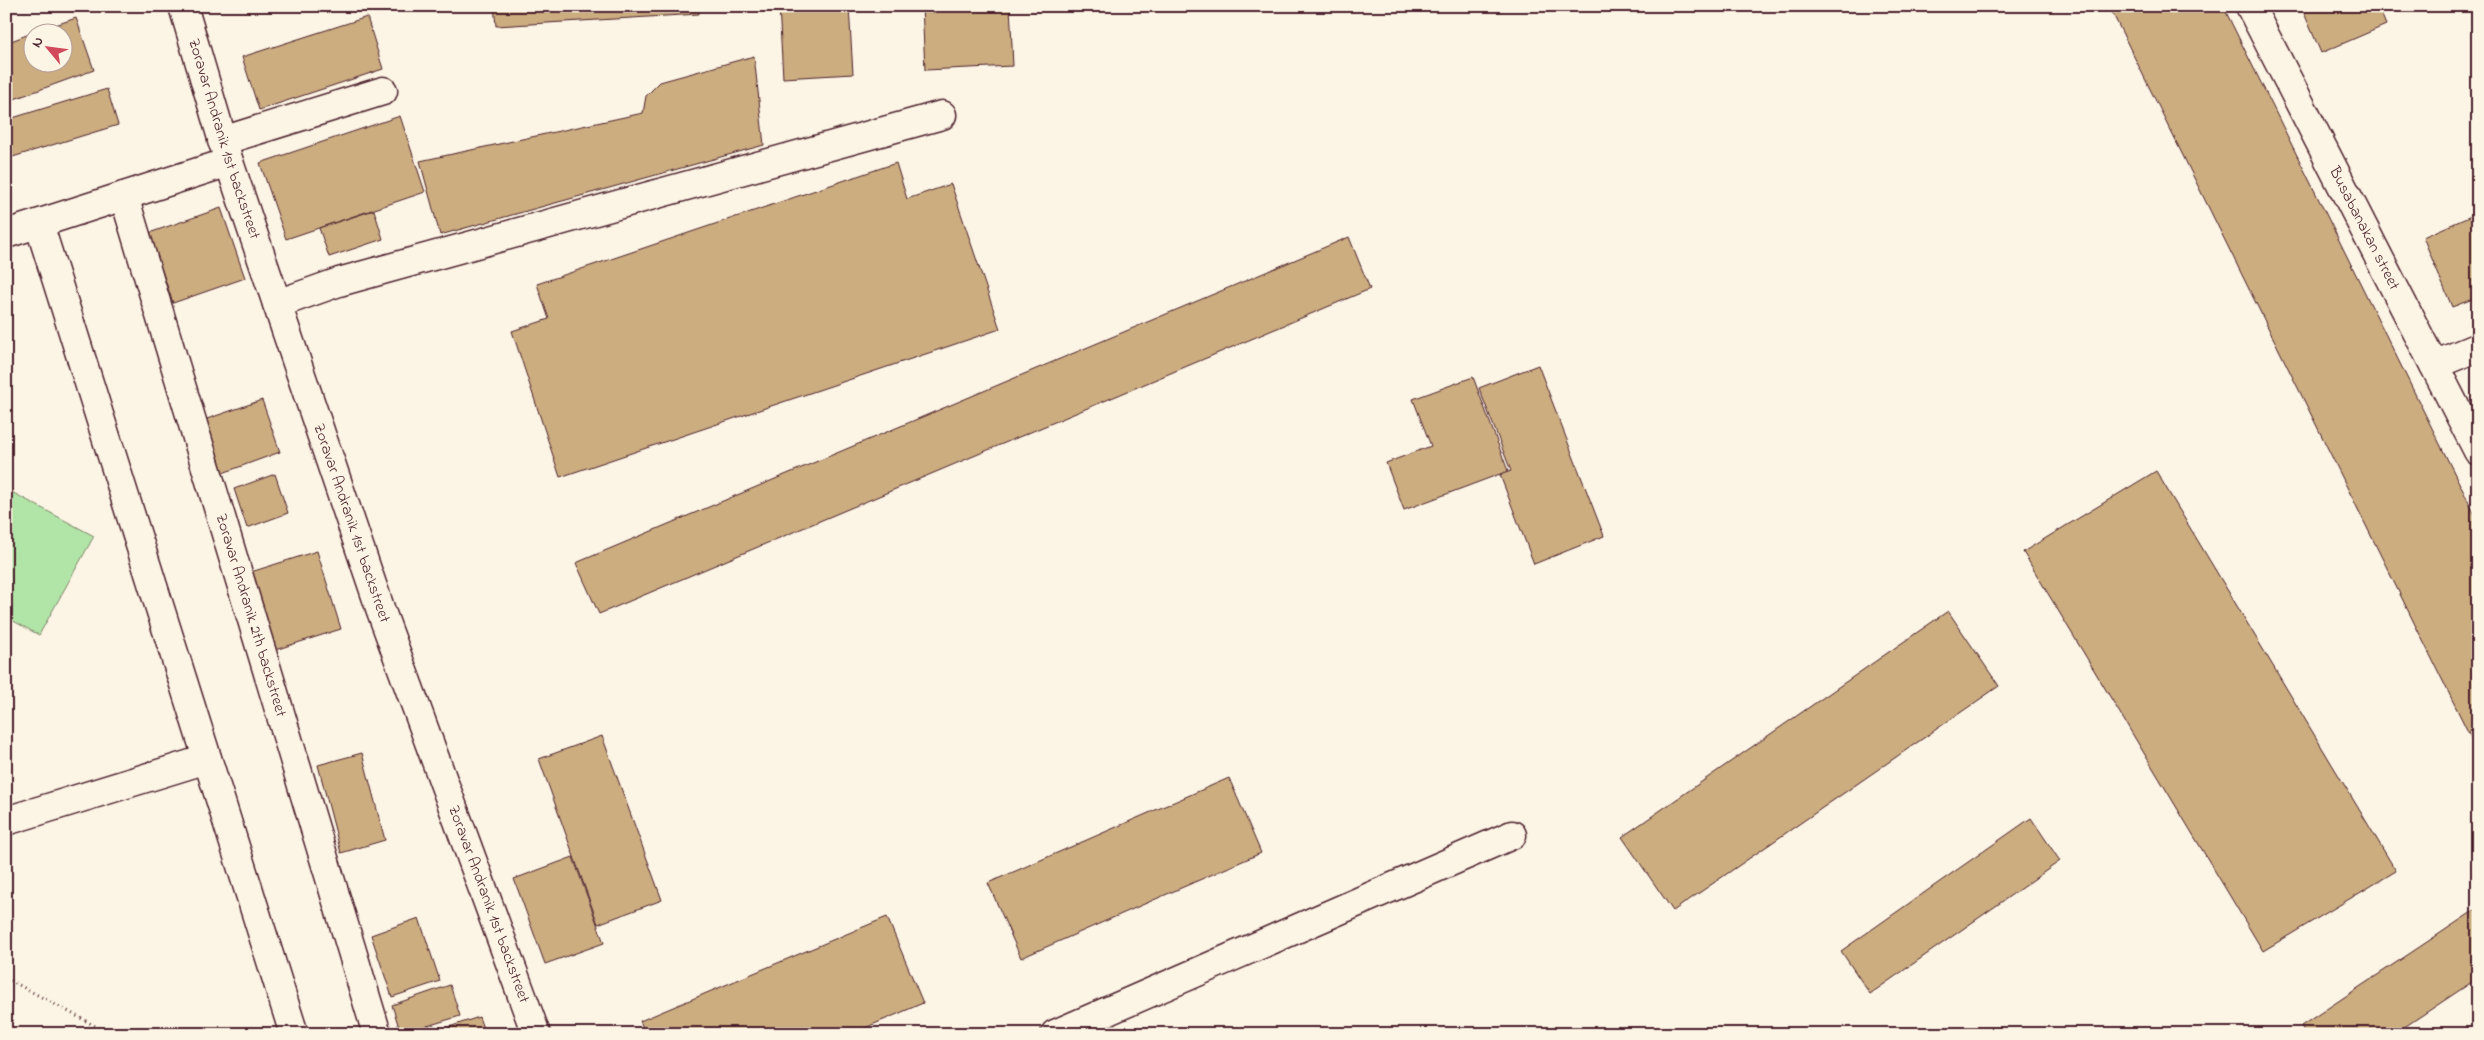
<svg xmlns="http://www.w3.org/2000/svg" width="2484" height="1040" font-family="'Indie Flower',sans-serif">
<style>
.green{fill:#b1e5a7;stroke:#7e8269}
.building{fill:#cbad80;stroke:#4a1f2b}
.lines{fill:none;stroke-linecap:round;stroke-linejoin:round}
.minor-casing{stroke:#4a1f2b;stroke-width:31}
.path{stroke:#4a1f2b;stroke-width:3;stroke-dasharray:1 4;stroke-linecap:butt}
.minor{stroke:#fcf5e5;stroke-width:28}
.labels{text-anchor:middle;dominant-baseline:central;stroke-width:4.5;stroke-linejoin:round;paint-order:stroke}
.street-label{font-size:16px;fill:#4a1f2b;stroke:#fcf5e5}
</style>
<rect width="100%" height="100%" fill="#fcf5e5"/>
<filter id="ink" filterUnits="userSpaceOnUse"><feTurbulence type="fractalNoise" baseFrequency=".02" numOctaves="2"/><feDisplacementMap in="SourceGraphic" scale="10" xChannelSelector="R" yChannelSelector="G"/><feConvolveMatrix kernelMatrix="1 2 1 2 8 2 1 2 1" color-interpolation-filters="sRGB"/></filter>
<g filter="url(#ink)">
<!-- green -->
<path class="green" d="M6,489L94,536L39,635L6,617Z"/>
<!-- building -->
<g class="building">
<path d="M494,6H699V14L496,26Z"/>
<path d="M779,6H849L853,74L783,78Z"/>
<path d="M922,6H1010L1013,66L925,70Z"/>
<path d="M2109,6H2223L2478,521V752Z"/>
<path d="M2301,6H2378L2386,25L2321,53Z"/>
<path d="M367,17L383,69L259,110L242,57Z"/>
<path d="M76,18L94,70L6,102V43L32,33V62H62V32H35Z"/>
<path d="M754,56L764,145L440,235L420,161L643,113L646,96L660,82Z"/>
<path d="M107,89L118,125L6,159V120Z"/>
<path d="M400,116L425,192L286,239L260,163Z"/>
<path d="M896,163L907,199L951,184L1000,329L560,477L512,331L549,319L537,284Z"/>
<path d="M221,208L245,278L173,303L149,233Z"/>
<path d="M374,210L383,239L329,257L319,228Z"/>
<path d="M2478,213V297L2452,307L2423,237Z"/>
<path d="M1349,237L1370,289L599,614L576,563Z"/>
<path d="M1538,365L1604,536L1534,564L1500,475L1511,471L1479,388Z"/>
<path d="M1473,377L1508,471L1404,510L1386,463L1431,446L1413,399Z"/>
<path d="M262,400L280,452L220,474L201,421Z"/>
<path d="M2156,471L2396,871L2263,951L2023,552Z"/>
<path d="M275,474L288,513L247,528L234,489Z"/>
<path d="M317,551L341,629L275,650L251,572Z"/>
<path d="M1948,611L1999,686L1673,911L1622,837Z"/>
<path d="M602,736L662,900L598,924L539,759Z"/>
<path d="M362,753L385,840L341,853L318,765Z"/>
<path d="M1229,778L1261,853L1021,958L988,883Z"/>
<path d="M2031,818L2060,861L1870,994L1841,951Z"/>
<path d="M573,857L604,943L545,964L514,879Z"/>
<path d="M2478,908V978L2394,1034H2306L2301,1026Z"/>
<path d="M887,917L923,1003L851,1034H646L640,1021Z"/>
<path d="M419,918L440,981L392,997L371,935Z"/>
<path d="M450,985L460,1016L401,1034L392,1005Z"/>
<path d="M479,1017L485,1034H445L443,1029Z"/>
</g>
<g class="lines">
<!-- minor casing -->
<g class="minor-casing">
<g id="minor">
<path id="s1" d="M183,6L229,162L381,611L536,1034"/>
<path id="s2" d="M2250,6L2478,451"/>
<path d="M222,141L383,91"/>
<path id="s3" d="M124,196L377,1034"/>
<path d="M39,224L294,1034"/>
<path d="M6,234L229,162"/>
<path d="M277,304L339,282L942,115"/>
<path d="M2434,365L2478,347"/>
<path d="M6,821L207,759"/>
<path d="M1055,1034L1512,835"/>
</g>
</g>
<!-- path -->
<path class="path" d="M6,978L110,1034"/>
<!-- minor -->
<use href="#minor" class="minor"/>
</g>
</g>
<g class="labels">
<!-- street labels -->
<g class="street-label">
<text stroke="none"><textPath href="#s1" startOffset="139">Zoravar Andranik 1st backstreet</textPath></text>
<text stroke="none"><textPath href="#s2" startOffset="250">Busabanakan street</textPath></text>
<text stroke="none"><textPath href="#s1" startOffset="544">Zoravar Andranik 1st backstreet</textPath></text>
<text stroke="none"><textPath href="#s3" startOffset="438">Zoravar Andranik 2th backstreet</textPath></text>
<text stroke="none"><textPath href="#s1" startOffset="949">Zoravar Andranik 1st backstreet</textPath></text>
</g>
</g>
<!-- margin -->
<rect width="2484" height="1040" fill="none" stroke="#fcf5e5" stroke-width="25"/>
<rect x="12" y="12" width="2459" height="1015" fill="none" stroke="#4a1f2b" stroke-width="2" filter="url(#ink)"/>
<!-- north arrow -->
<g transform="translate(48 48) rotate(299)"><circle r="24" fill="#fcf5e5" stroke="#b59f9b"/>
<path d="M0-4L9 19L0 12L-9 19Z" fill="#d1495b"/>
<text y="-8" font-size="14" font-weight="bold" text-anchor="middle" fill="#4a1f2b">N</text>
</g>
</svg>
